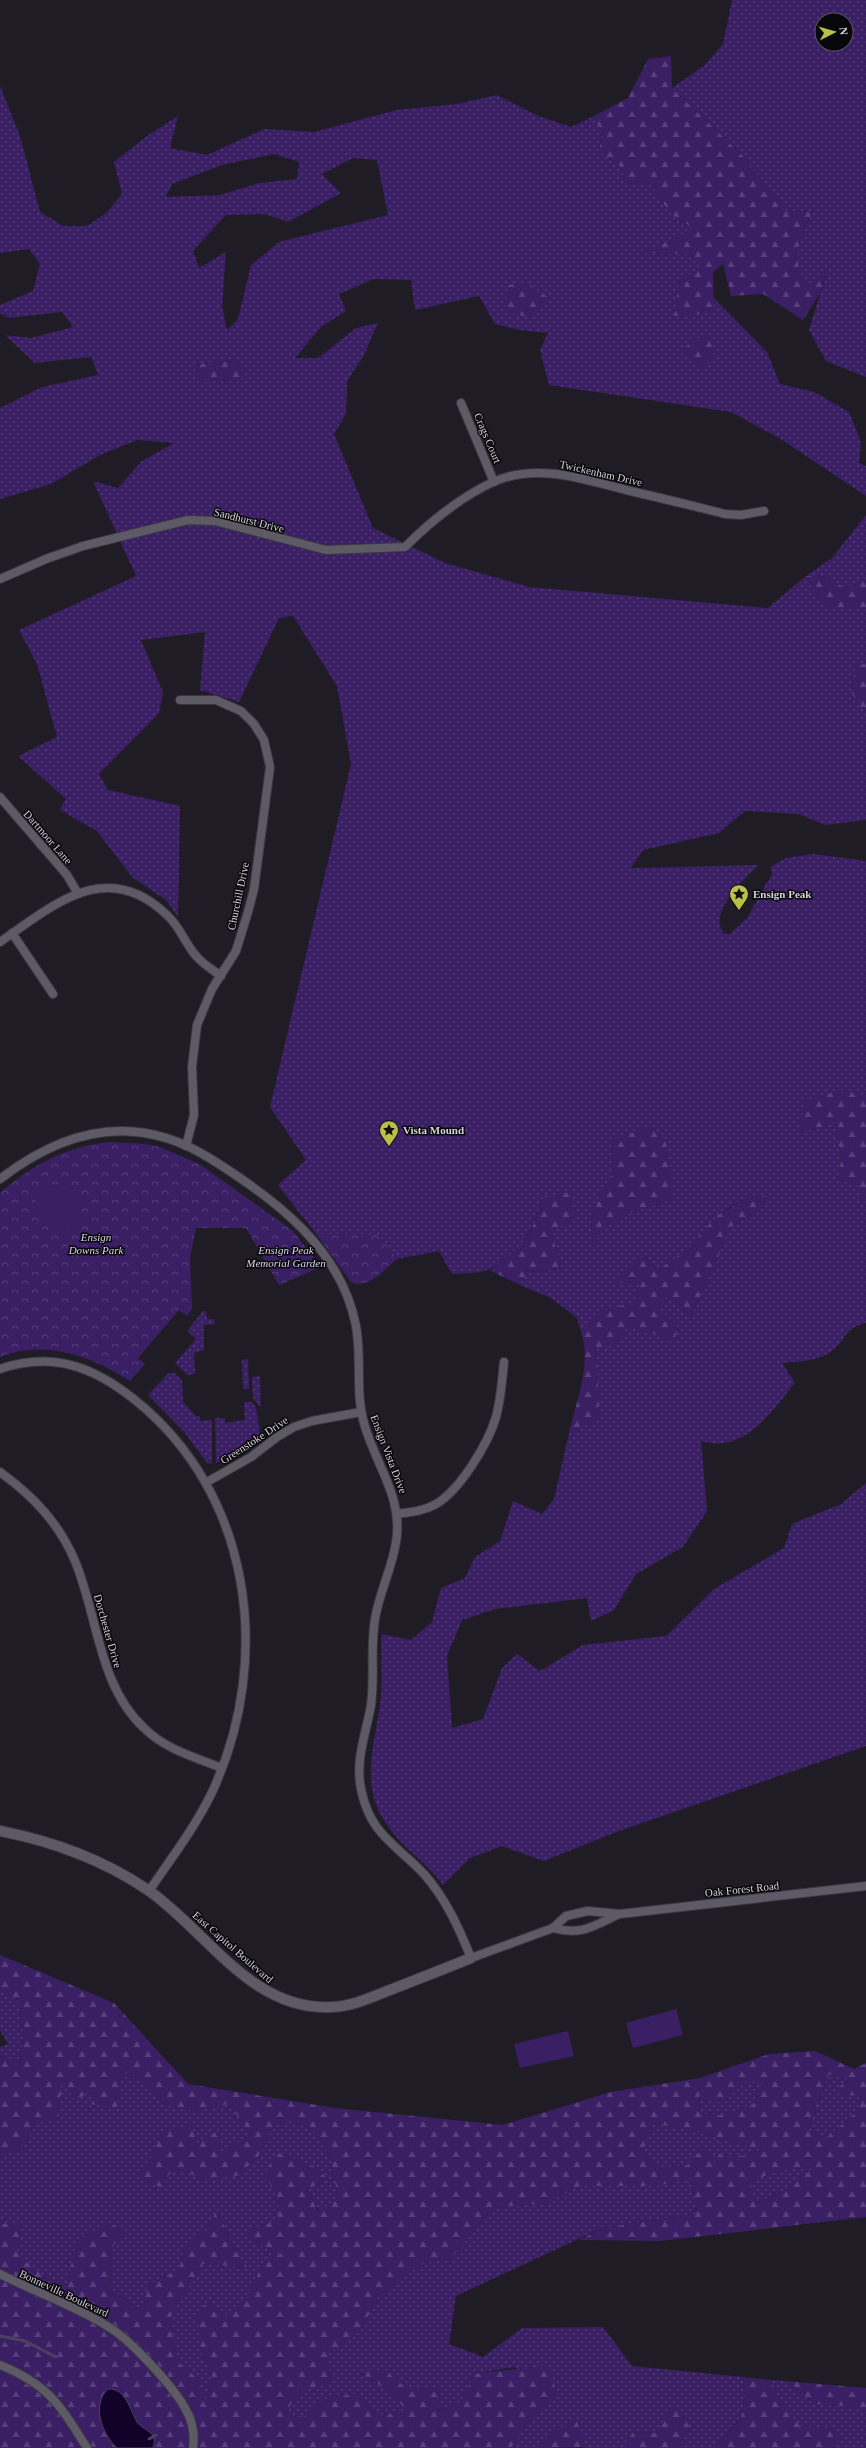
<svg xmlns="http://www.w3.org/2000/svg" width="866" height="2448" font-family="'Times New Roman',serif">
<style>
.grass{fill:url(#grass-dots);fill-rule:evenodd}
.forest{fill:url(#forest-firs);fill-rule:evenodd}
.park{fill:url(#park-crowns)}
.pitch{fill:#3b1f64}
.water{fill:#120229;stroke:#4c415e}
.lines{fill:none;stroke-linecap:round;stroke-linejoin:round}
.stream{stroke:#4c415e;stroke-width:3}
.minor-casing{stroke:#3a383f;stroke-width:10}
.tertiary-casing{stroke:#3a383f;stroke-width:12}
.minor{stroke:#5d5a65;stroke-width:8}
.tertiary{stroke:#5d5a65;stroke-width:10}
.labels{text-anchor:middle;dominant-baseline:central;stroke-width:3;stroke-linejoin:round;paint-order:stroke}
.street-label{font-size:11px;fill:#d4d3d9;stroke:#08070b}
.poi-label{font-size:11px;font-weight:bold;fill:#d4d3d9;stroke:#08070b;text-anchor:start}
.park-label{font-size:11px;font-style:italic;fill:#ddd7ee;stroke:#08070b}
</style>
<defs>
<pattern id="grass-dots" width="8" height="8" patternUnits="userSpaceOnUse"><rect width="8" height="8" fill="#3b1f64"/><path d="M2 2h.1M6 6h.1" fill="none" stroke="#563f7a" stroke-width="1.8" stroke-linecap="round"/></pattern>
<pattern id="forest-firs" width="22" height="20" patternUnits="userSpaceOnUse"><rect width="22" height="20" fill="#3b1f64"/><path d="M5 1l3.5 6h-7zM16 11l3.5 6h-7z" fill="#563f7a"/></pattern>
<pattern id="park-crowns" width="20" height="18" patternUnits="userSpaceOnUse"><rect width="20" height="18" fill="#3b1f64"/><path d="M2 6a3 3 0 1 1 6 0M12 15a3 3 0 1 1 6 0" fill="none" stroke="#563f7a"/></pattern>
</defs>
<rect width="100%" height="100%" fill="#1f1c25"/>
<!-- grass -->
<g class="grass">
<path d="M732,0H866V377L826,361L809,330L829,265L810,286C787,260 800,238 813,211L787,212L744,157L672,88L705,65L723,44ZM822,20H846V44H822Z"/>
<path d="M0,86L20,136L40,212L63,226H87L106,213L122,194L114,162L147,136L178,116L170,148L207,155L265,129L314,132L397,110L457,104L497,95L538,116L571,127L592,117L603,132L599,151L621,167L625,184L649,182L670,213L691,226L682,235L643,253L687,254L702,266L679,283L713,312V297L767,352L780,384L814,392L849,412L861,442L859,463L866,466V496L781,439L731,412L549,385L540,350L548,333L520,330L495,324L479,296L415,310L411,280L374,279L339,294L346,311L321,327L295,358H318L356,328L378,323L363,357L347,381L346,414L334,434L373,528L445,563L529,587L768,608L806,576L832,558L866,515V580L846,588L822,576H806L825,608H866V663L855,667L852,693L866,714V820L825,825L799,814L745,811L719,833L643,850L631,868L759,865C745,877 705,916 725,934H730L747,918L772,874L770,867L786,858L814,854L866,861V1090L863,1095L842,1090L799,1131L821,1128L836,1121L841,1161L838,1179L859,1185L861,1203L866,1196V1323C841,1330 849,1337 833,1350C820,1361 798,1362 782,1363L795,1383C771,1412 745,1454 701,1441L707,1511L683,1547L636,1574L614,1610L591,1621L587,1598L495,1609L462,1620L447,1656L452,1728L483,1719L502,1668L517,1654L540,1671L583,1645L666,1636L714,1589L784,1548L792,1524L841,1504L866,1483V1746L616,1832L544,1861L502,1846L470,1858L443,1885C427,1862 402,1848 387,1825C357,1782 377,1741 381,1695C383,1675 380,1654 382,1634L411,1640L432,1622L441,1588L465,1578L475,1557L500,1541L513,1501L542,1514L554,1499L569,1433L600,1418L596,1348L627,1327L658,1335L674,1342L657,1309L669,1294L691,1316L720,1253L726,1230L761,1209L768,1196C727,1196 712,1225 686,1250C678,1258 667,1264 658,1270L645,1256L617,1283L642,1282L634,1303L600,1312L582,1335L577,1318L551,1298L520,1285L527,1272L562,1269L552,1234L575,1215L543,1197C534,1229 521,1254 489,1269C480,1274 463,1273 452,1274L439,1251L397,1259L379,1235L316,1234L278,1185L306,1160L270,1107L351,764L337,686L293,616L279,618L239,702L200,690L205,632L141,640L163,692L159,713L99,774L108,790L180,806L178,917L166,900L132,877L97,831L60,810L66,799L18,756L57,737L37,664L19,630L136,576L93,481L118,488L142,461L174,443L137,440L100,455L51,484L0,499V408L42,387L98,375L91,357L35,363L5,335L31,338L73,327L62,312L9,318L0,313V305L33,291L40,264L29,249L0,253ZM274,154L299,162L297,179L259,183L220,195L166,197L172,184L222,165ZM353,158L377,160L388,215L279,242L251,265L238,319L227,330L222,307L226,252L199,268L193,251L226,215L265,214L288,222L341,193L322,174ZM236,359L245,377L200,382L196,365ZM612,1140L672,1199L633,1212L608,1225L593,1243L591,1221L597,1201L614,1172Z"/>
<path d="M203,1311H206L207,1319H214L215,1324L204,1325V1350L194,1353L195,1374L187,1375L175,1363L196,1339L187,1331Z"/>
<path d="M248,1359L249,1389H243L242,1360Z"/>
<path d="M168,1373H174L182,1380L183,1402L196,1416H200V1421L212,1420V1464L207,1463L185,1433L148,1395Z"/>
<path d="M260,1376L261,1406H259L253,1398L252,1377Z"/>
<path d="M244,1402H252L256,1408L260,1434L239,1451L216,1463L215,1418H225V1423L245,1420Z"/>
<path d="M0,1991L18,2000L23,2038L20,2063L0,2056V2047L8,2044L0,2031Z"/>
<path d="M123,2071L141,2082L164,2104L194,2111L229,2104L251,2135L221,2152L197,2143L191,2125L160,2187L172,2171L185,2170L203,2181L257,2159L274,2125L290,2121L315,2130L330,2157L338,2197L320,2212L307,2190L327,2178L316,2167L277,2152L264,2174L278,2198L279,2220L247,2231L256,2244L282,2253L261,2265C255,2285 245,2302 230,2317L207,2302L201,2350L212,2375L205,2405L199,2380L179,2364L169,2318L203,2264L246,2267L236,2251L217,2210L206,2231L185,2245L179,2269L149,2285L142,2311L110,2289L112,2247L125,2230L66,2285L43,2276L16,2253L22,2223L0,2224V2158L3,2152L23,2150L34,2123L62,2082L96,2086Z"/>
<path d="M829,2074L849,2078L834,2093L865,2097L853,2115L825,2139L808,2130Z"/>
<path d="M700,2078L702,2100L724,2102L745,2082H764L753,2104L724,2115L699,2114Z"/>
<path d="M652,2123L693,2131L761,2150L742,2156L719,2154L716,2164L664,2167L642,2154Z"/>
<path d="M815,2167L790,2188L755,2204L750,2182L779,2170Z"/>
<path d="M692,2177L696,2214L602,2228L456,2296L449,2344L483,2357L522,2328L603,2327L632,2366L743,2377C747,2419 741,2421 712,2448H679L690,2428L655,2433L633,2432L623,2448H580L586,2447L551,2435L540,2448H511L532,2416L558,2396L514,2367L474,2374L461,2402L437,2411L439,2389L406,2388L385,2370L358,2372L392,2393L409,2413L379,2415L354,2394L327,2398L303,2417L285,2413L328,2354L361,2330L378,2297L424,2262L451,2259L493,2208L546,2203L579,2186H656Z"/>
<path d="M771,2380L786,2381L814,2404L855,2407L866,2415V2448H832L844,2440L828,2427L800,2426L781,2404Z"/>
</g>
<!-- forest -->
<g class="forest">
<path d="M671,56L672,88L744,157L787,212L813,211C801,236 787,262 810,285L829,264L820,293L803,320L763,294L731,296L723,264L713,272L714,312L674,316L679,283L701,266L687,254L642,253L682,235L690,226L670,213L649,182L625,184L621,167L599,151L603,132L592,117L628,98L648,59Z"/>
<path d="M527,283L549,298L532,318L505,312L508,285Z"/>
<path d="M708,332L714,356L702,371L679,351Z"/>
<path d="M236,359L245,377L200,382L196,365Z"/>
<path d="M806,576H822L846,588L866,580V608H825Z"/>
<path d="M866,663V714L852,694L855,667Z"/>
<path d="M842,1090L863,1095L866,1090V1196L860,1204L858,1185L838,1179L841,1161L836,1121L821,1128L799,1131L804,1101Z"/>
<path d="M648,1127L665,1140L670,1162L672,1199L633,1212L608,1225L593,1244L591,1221L597,1201L614,1172L612,1140Z"/>
<path d="M570,1192L575,1215L552,1234L562,1269L527,1272L520,1285L489,1270C522,1247 532,1237 543,1197Z"/>
<path d="M768,1196L761,1209L726,1230L720,1253L691,1316L669,1294L657,1309L678,1325L674,1343L658,1335L627,1327L617,1345L596,1348L600,1418L569,1433C576,1402 591,1366 582,1335L600,1312L634,1302L642,1282L616,1283L625,1271L644,1256L658,1270L685,1251L717,1216L746,1198Z"/>
<path d="M0,1955L114,2003L188,2084L335,2108L503,2125L611,2092L700,2078L769,2054L815,2051L854,2069L866,2063V2217L660,2241L579,2240L603,2228L696,2214L692,2178L656,2186H579L546,2203L493,2208L451,2259L424,2262L378,2297L361,2330L328,2354L332,2385L303,2388L285,2413L303,2417L327,2398L354,2394L379,2415L408,2413L392,2393L357,2371L385,2370L406,2388L439,2389L437,2411L461,2402L474,2374L548,2365L558,2396L532,2416L511,2448H153C157,2431 144,2432 137,2422C135,2418 134,2413 132,2409L101,2398C97,2417 102,2435 117,2448H0V2224L22,2222L17,2253L43,2276L66,2285L77,2241L107,2223L126,2230L112,2247L110,2289L141,2311L149,2285L179,2269L185,2245L206,2231L217,2210L236,2251L247,2267L203,2264L170,2318L179,2363L199,2380L205,2404L212,2375L201,2350L197,2315L207,2302L230,2317C245,2301 255,2285 261,2265L282,2253L256,2244L247,2231L278,2220V2198L264,2174L276,2152L316,2167L327,2178L307,2190L319,2212L338,2197L330,2157L315,2130L290,2121L274,2125L257,2159L236,2176L203,2181L185,2170L172,2171L160,2187L139,2178L164,2132L191,2125L197,2143L219,2130L221,2152L251,2135L229,2104L194,2111L164,2104L141,2082L123,2071L117,2108L90,2104L95,2087L76,2101L62,2083L58,2120L34,2123L23,2150L3,2152L0,2158V2056L20,2063L23,2038L18,2000L0,1991ZM829,2074L849,2078L833,2093L865,2097L853,2115L825,2139L808,2130ZM745,2082H764L753,2104L724,2115L699,2114L700,2083L702,2100L724,2102ZM653,2123L693,2131L761,2150L742,2156L719,2154L716,2164L703,2148L686,2166L664,2167L642,2154ZM814,2167L790,2188L756,2204L750,2182L779,2170Z"/>
<path d="M743,2377L771,2380L781,2404L800,2426L828,2427L844,2440L832,2448H712C742,2421 747,2419 743,2377Z"/>
<path d="M786,2381L866,2388V2415L855,2407L814,2404Z"/>
<path d="M675,2403L690,2428L679,2448H623L633,2432L655,2433Z"/>
<path d="M575,2417L586,2447L540,2448L551,2435Z"/>
</g>
<!-- park -->
<g class="park">
<path d="M110,1142L145,1144L160,1147L201,1165L293,1231L321,1267L279,1285L246,1228H196L190,1257L192,1309L187,1316L179,1310L138,1358L145,1364L130,1381C91,1356 46,1339 0,1357V1193C32,1165 67,1146 110,1142Z"/>
<path d="M316,1234L379,1235L397,1259C383,1270 369,1290 351,1282Z"/>
</g>
<!-- pitch -->
<g class="pitch">
<path d="M40,1187C48,1187 61,1184 68,1187C96,1200 81,1254 36,1218V1191Z"/>
<path d="M676,2009L683,2035L633,2048L626,2023Z"/>
<path d="M568,2031L574,2056L520,2068L514,2044Z"/>
</g>
<!-- water -->
<path class="water" d="M108,2389C126,2388 130,2410 137,2422C143,2431 159,2431 153,2448H117C102,2434 91,2405 108,2389Z"/>
<g class="lines">
<!-- stream -->
<g class="stream">
<path d="M0,2336L25,2341L56,2357"/>
<path d="M149,2439L156,2435"/>
</g>
<!-- minor casing -->
<g class="minor-casing">
<g id="minor">
<path d="M461,403L494,482"/>
<path d="M0,579L46,559L83,546L188,520L215,521L326,550L405,547C430,522 461,497 493,482C538,462 586,480 630,491C662,498 693,506 725,514L741,515L764,511"/>
<path d="M180,700H216L241,711L254,724L264,740L270,767L254,889L248,912L236,951L212,989L197,1025L192,1067L194,1115L186,1146"/>
<path d="M0,797L67,875L77,892"/>
<path d="M12,933L53,994"/>
<path d="M0,942C55,904 108,856 169,917C181,929 186,945 197,957C203,964 213,970 221,976"/>
<path d="M0,1179C66,1128 137,1112 211,1159C275,1199 341,1248 356,1326C362,1358 355,1392 364,1423C375,1464 404,1498 396,1542C392,1569 379,1593 375,1619C370,1648 375,1677 371,1705C366,1734 355,1760 361,1789C370,1835 396,1844 424,1874C446,1899 459,1928 471,1958L553,1928L566,1916L588,1911L620,1914L866,1886"/>
<path d="M0,1369C53,1351 94,1367 135,1400C251,1493 273,1656 214,1788C197,1825 172,1857 149,1891"/>
<path d="M0,1472C33,1496 59,1523 75,1561C98,1616 98,1685 144,1728C165,1749 194,1757 222,1768"/>
<path d="M207,1482L251,1457L277,1437L294,1427L312,1421L361,1412"/>
<path d="M397,1514C411,1512 424,1511 436,1504C460,1490 488,1444 496,1417C501,1399 502,1380 504,1362"/>
<path d="M553,1928C581,1936 594,1926 619,1914"/>
<path d="M0,2274C35,2292 73,2305 107,2326C129,2338 175,2388 186,2410C192,2421 195,2435 193,2448"/>
<path d="M0,2365C49,2385 60,2405 87,2448"/>
</g>
</g>
<!-- tertiary casing -->
<g class="tertiary-casing">
<path id="tertiary" d="M0,1831C54,1842 102,1859 148,1890C207,1931 252,2012 332,2007C354,2006 374,1996 395,1988C421,1978 446,1968 471,1958"/>
</g>
<!-- minor -->
<use href="#minor" class="minor"/>
<!-- tertiary -->
<use href="#tertiary" class="tertiary"/>
</g>
<!-- icons -->
<defs>
<g id="sight-pin" transform="scale(1)"><path d="M0 17L-7.5 6A9.5 9.5 0 1 1 7.5 6Z" fill="#bac045" stroke="#08070b"/><path d="M0-6L1.8-2.2L6-1.7L2.9 1.2L3.7 5.4L0 3.3L-3.7 5.4L-2.9 1.2L-6-1.7L-1.8-2.2Z" fill="#111"/></g>
</defs>
<g fill-rule="evenodd">
<use href="#sight-pin" x="739" y="894"/>
<use href="#sight-pin" x="389" y="1130"/>
</g>
<g class="labels">
<!-- street labels -->
<g class="street-label">
<text transform="translate(488 438) rotate(67)">Crags Court</text>
<text transform="translate(601 473) rotate(13)">Twickenham Drive</text>
<text transform="translate(249 520) rotate(14)">Sandhurst Drive</text>
<text transform="translate(48 837) rotate(49)">Dartmoor Lane</text>
<text transform="translate(238 896) rotate(-78)">Churchill Drive</text>
<text transform="translate(254 1440) rotate(-33)">Greenstoke Drive</text>
<text transform="translate(389 1454) rotate(69)">Ensign Vista Drive</text>
<text transform="translate(108 1631) rotate(74)">Dorchester Drive</text>
<text transform="translate(742 1889) rotate(-6)">Oak Forest Road</text>
<text transform="translate(233 1947) rotate(41)">East Capitol Boulevard</text>
<text transform="translate(64 2293) rotate(25)">Bonneville Boulevard</text>
</g>
<!-- poi labels -->
<g class="poi-label">
<text x="753" y="894">Ensign Peak</text>
<text x="403" y="1130">Vista Mound</text>
</g>
<!-- park labels -->
<g class="park-label">
<text x="96" y="1237">Ensign<tspan x="96" dy="13">Downs Park</tspan></text>
<text x="286" y="1250">Ensign Peak<tspan x="286" dy="13">Memorial Garden</tspan></text>
</g>
</g>
<!-- north arrow -->
<g transform="translate(834 32) rotate(84)"><circle r="19" fill="#08070b" stroke="#5a595d"/>
<path d="M0-3L7 15L0 10L-7 15Z" fill="#bac045"/>
<text y="-6" font-size="11" font-weight="bold" text-anchor="middle" fill="#d4d3d9">N</text>
</g>
</svg>
